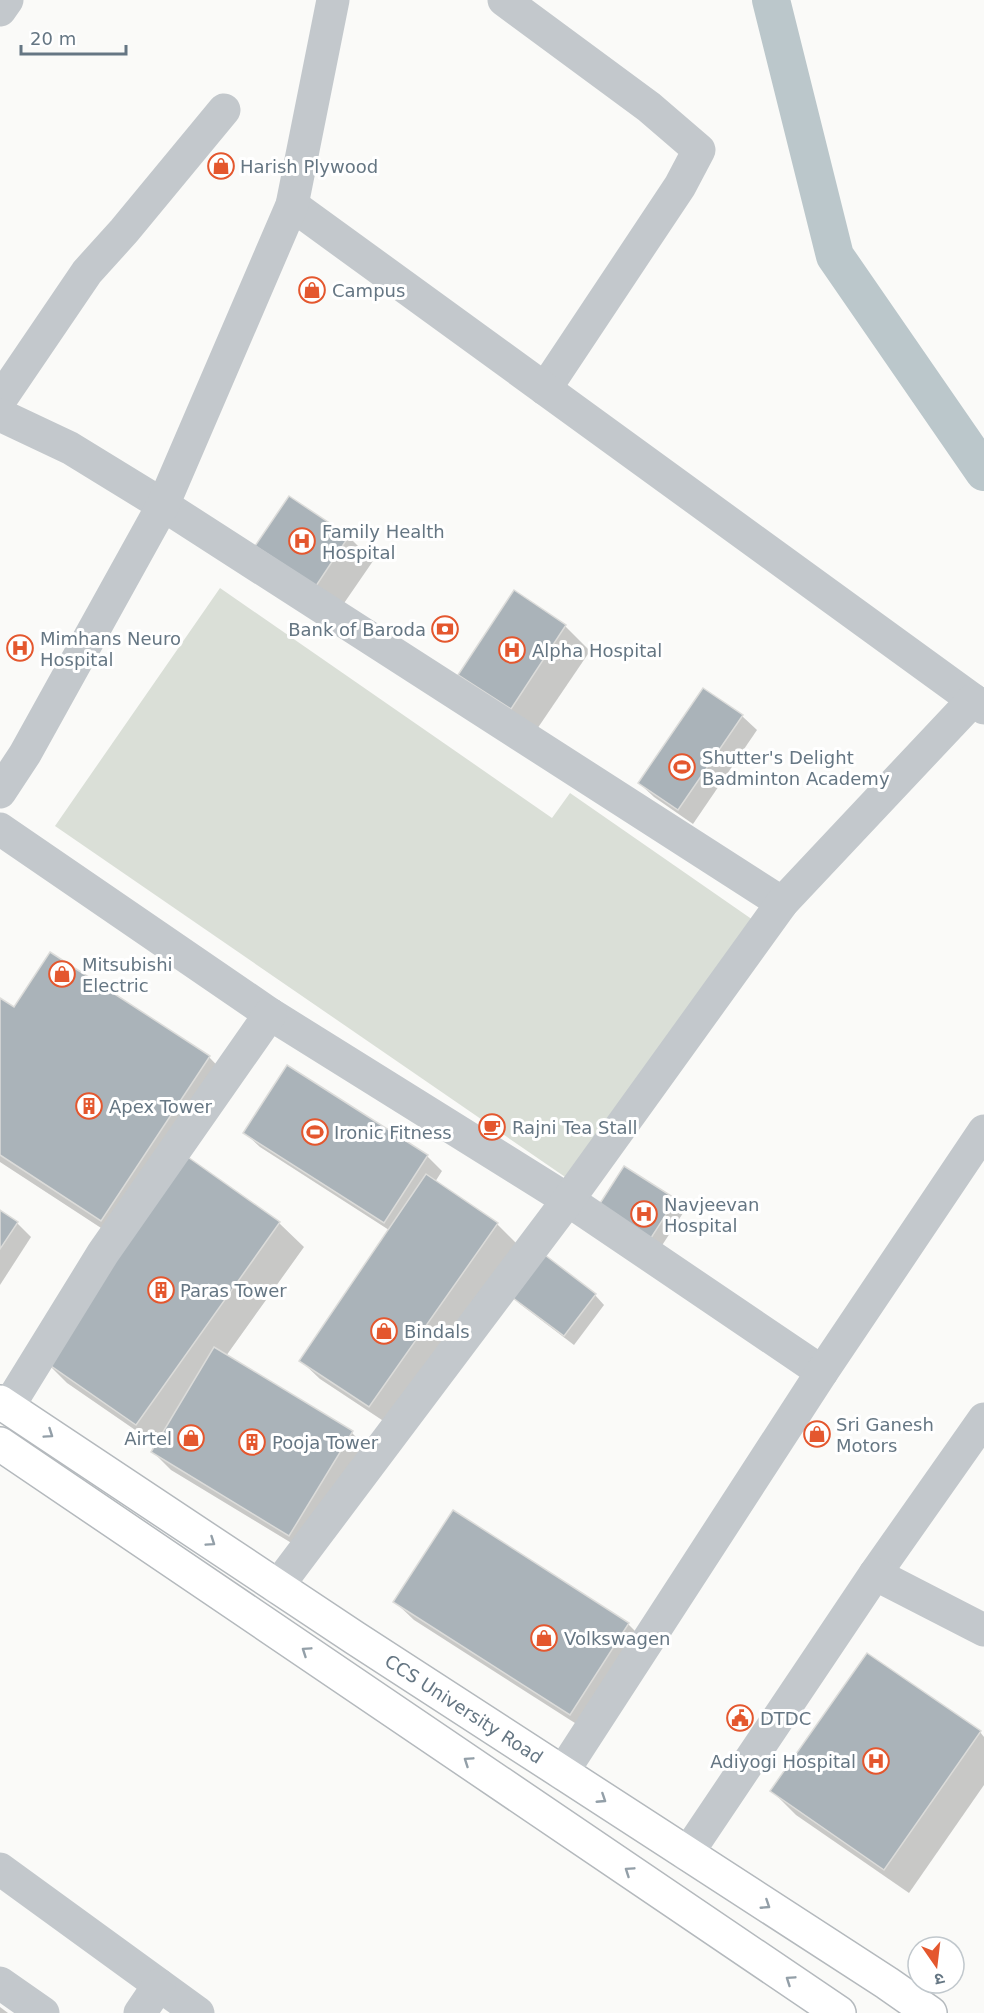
<svg xmlns="http://www.w3.org/2000/svg" width="984" height="2013" font-family="'DejaVu Sans','Noto Sans Devanagari',sans-serif">
<style>
.green{fill:#dadfd7}
.shadow{fill:#0003}
.lines{fill:none;stroke-linecap:round;stroke-linejoin:round}
.canal{stroke:#bbc7cb;stroke-width:38}
.building{fill:#aab3b9;stroke:#dcdcda;stroke-width:1.5}
.highway-casing{stroke:#b4b9bd;stroke-width:36}
.minor{stroke:#c3c8cc;stroke-width:33}
.highway{stroke:#fff;stroke-width:33}
.oneway{stroke:#939fa8}
.labels{text-anchor:middle;dominant-baseline:central;stroke-width:6;stroke-linejoin:round;paint-order:stroke}
.poi-label{font-size:18px;fill:#657683;stroke:#fff;text-anchor:start}
.street-label{font-size:18px;fill:#657683;stroke:#fff}
</style>
<rect width="100%" height="100%" fill="#fafaf8"/>
<!-- green -->
<path class="green" d="M220,588L552,818L570,793L753,920L571,1181L55,826Z"/>
<!-- shadow -->
<g class="shadow">
<path d="M289,498L349,537L373,561L340,609L281,569Z"/>
<path d="M514,592L565,626L590,651L535,732L484,699L460,674Z"/>
<path d="M742,716L757,730L693,824L654,797L639,783Z"/>
<path d="M51,954L209,1057L233,1082L184,1156L279,1223L304,1247L226,1356L352,1433L370,1451L308,1553L171,1470L153,1452L157,1445L67,1383L43,1359L124,1243L0,1162V1000L14,1009Z"/>
<path d="M288,1067L427,1156L442,1171L435,1182L497,1224L516,1243L388,1424L320,1379L301,1361L389,1230L260,1147L245,1133Z"/>
<path d="M675,1201L685,1210L659,1250L609,1217Z"/>
<path d="M0,1212L17,1223L31,1237L0,1285Z"/>
<path d="M511,1294L595,1295L604,1305L574,1345L520,1304Z"/>
<path d="M395,1602L628,1624L646,1642L589,1732L414,1620Z"/>
<path d="M980,1732L984,1737V1785L909,1893L796,1815L772,1791Z"/>
<path d="M0,2007L8,2013H0Z"/>
</g>
<g class="lines">
<!-- canal -->
<path class="canal" d="M771,0L835,256L984,472"/>
</g>
<!-- building -->
<g class="building">
<path d="M289,496L349,536L316,586L255,546Z"/>
<path d="M514,590L566,625L511,709L458,675Z"/>
<path d="M703,688L743,715L678,810L638,783Z"/>
<path d="M50,952L210,1056L101,1221L0,1155V998L14,1007Z"/>
<path d="M287,1065L428,1155L384,1223L243,1133Z"/>
<path d="M185,1155L280,1222L136,1425L41,1359Z"/>
<path d="M624,1166L676,1199L649,1241L597,1208Z"/>
<path d="M426,1174L498,1223L369,1407L299,1361Z"/>
<path d="M0,1210L18,1222L0,1249Z"/>
<path d="M541,1252L596,1294L564,1336L509,1295Z"/>
<path d="M214,1347L353,1431L289,1536L151,1452Z"/>
<path d="M453,1510L629,1623L570,1715L393,1602Z"/>
<path d="M867,1653L981,1731L884,1870L770,1791Z"/>
</g>
<g class="lines">
<!-- highway casing -->
<g class="highway-casing">
<g id="highway">
<path d="M0,1402L355,1638L887,1983L930,2013"/>
<path d="M0,1444L839,2013"/>
</g>
</g>
<!-- minor -->
<g class="minor">
<path d="M504,0L649,107L699,150L680,186L545,389"/>
<path d="M0,10L7,0"/>
<path d="M292,205L984,708"/>
<path d="M0,400L87,272L124,231L224,110"/>
<path d="M0,415L70,448L163,505L782,903"/>
<path d="M0,792L25,754L163,505L292,205L333,0"/>
<path d="M0,829L270,1014L568,1200L822,1372"/>
<path d="M8,1407L103,1253L270,1014"/>
<path d="M875,1574L984,1419"/>
<path d="M277,1587L568,1200L782,903L973,700"/>
<path d="M562,1773L822,1372L984,1131"/>
<path d="M687,1854L875,1574L984,1630"/>
<path d="M0,1869L198,2013"/>
<path d="M0,1983L43,2013"/>
<path d="M140,2013L159,1985"/>
</g>
<!-- highway -->
<use href="#highway" class="highway"/>
</g>
<!-- one-way arrows -->
<defs><path id="oneway-chevron" d="M-2-3.5L2.5 0L-2 3.5" fill="none" stroke-width="1.6" stroke-linecap="round" stroke-linejoin="round" transform="scale(1.5)"/></defs>
<g class="oneway">
<use href="#oneway-chevron" transform="translate(49 1434) rotate(34)"/>
<use href="#oneway-chevron" transform="translate(211 1542) rotate(34)"/>
<use href="#oneway-chevron" transform="translate(306 1651) rotate(-146)"/>
<use href="#oneway-chevron" transform="translate(468 1761) rotate(-146)"/>
<use href="#oneway-chevron" transform="translate(602 1799) rotate(33)"/>
<use href="#oneway-chevron" transform="translate(629 1871) rotate(-146)"/>
<use href="#oneway-chevron" transform="translate(766 1905) rotate(33)"/>
<use href="#oneway-chevron" transform="translate(790 1980) rotate(-146)"/>
</g>
<!-- icons -->
<defs>
<g id="shop-ring" transform="scale(1.35)"><circle r="9.5" fill="#fff" stroke="#e4572e" stroke-width="1.5"/><path d="M-5-2.5h2.3a2.7 3.5 0 0 1 5.4 0H5L5.5 6h-11ZM-1.5-2.5h3a1.5 2.3 0 0 0-3 0Z" fill="#e4572e"/></g>
<g id="hospital-ring" transform="scale(1.35)"><circle r="9.5" fill="#fff" stroke="#e4572e" stroke-width="1.5"/><path d="M-5-5h3v3.5h4V-5h3V5h-3V1.5h-4V5h-3Z" fill="#e4572e"/></g>
<g id="bank-ring" transform="scale(1.35)"><circle r="9.5" fill="#fff" stroke="#e4572e" stroke-width="1.5"/><path d="M-6-4H6V4H-6ZM0-2.3a2.3 2.3 0 1 0 0 4.6a2.3 2.3 0 1 0 0-4.6Z" fill="#e4572e"/></g>
<g id="stadium-ring" transform="scale(1.35)"><circle r="9.5" fill="#fff" stroke="#e4572e" stroke-width="1.5"/><path d="M0-5a6.5 5 0 1 0 0 10a6.5 5 0 1 0 0-10ZM-3.5-1.8h7v3.6h-7Z" fill="#e4572e"/></g>
<g id="building-ring" transform="scale(1.35)"><circle r="9.5" fill="#fff" stroke="#e4572e" stroke-width="1.5"/><path d="M-4-6H4V6H1V3H-1V6H-4ZM-2.5-4.3h1.7v1.8h-1.7ZM.8-4.3h1.7v1.8H.8ZM-2.5-1h1.7V.8h-1.7ZM.8-1h1.7V.8H.8Z" fill="#e4572e"/></g>
<g id="cafe-ring" transform="scale(1.35)"><circle r="9.5" fill="#fff" stroke="#e4572e" stroke-width="1.5"/><path d="M-5.5-4.5H6V0H3Q3 3.5 0 3.5H-2.5Q-5.5 3.5-5.5 0ZM3-3.2v2h1.7v-2ZM-6 4.5H4V6H-6Z" fill="#e4572e"/></g>
<g id="civic-ring" transform="scale(1.35)"><circle r="9.5" fill="#fff" stroke="#e4572e" stroke-width="1.5"/><path d="M-.6-6.5H3V-4.5H.6V-3L4-1V1h2V6H-6V1h2V-1L-.6-3ZM-1.2 2.5V6h2.4V2.5Z" fill="#e4572e"/></g>
</defs>
<g fill-rule="evenodd">
<use href="#shop-ring" x="221" y="166"/>
<use href="#shop-ring" x="312" y="290"/>
<use href="#hospital-ring" x="302" y="541"/>
<use href="#bank-ring" x="445" y="629"/>
<use href="#hospital-ring" x="20" y="648"/>
<use href="#hospital-ring" x="512" y="650"/>
<use href="#stadium-ring" x="682" y="767"/>
<use href="#shop-ring" x="62" y="974"/>
<use href="#building-ring" x="89" y="1106"/>
<use href="#cafe-ring" x="492" y="1127"/>
<use href="#stadium-ring" x="315" y="1132"/>
<use href="#hospital-ring" x="644" y="1214"/>
<use href="#building-ring" x="161" y="1290"/>
<use href="#shop-ring" x="384" y="1331"/>
<use href="#shop-ring" x="817" y="1434"/>
<use href="#shop-ring" x="191" y="1438"/>
<use href="#building-ring" x="252" y="1442"/>
<use href="#shop-ring" x="544" y="1638"/>
<use href="#civic-ring" x="740" y="1718"/>
<use href="#hospital-ring" x="876" y="1761"/>
</g>
<g class="labels">
<!-- poi labels -->
<g class="poi-label">
<text x="240" y="166">Harish Plywood</text>
<text x="332" y="290">Campus</text>
<text x="322" y="531">Family Health<tspan x="322" dy="21">Hospital</tspan></text>
<text x="426" y="629" text-anchor="end">Bank of Baroda</text>
<text x="40" y="638">Mimhans Neuro<tspan x="40" dy="21">Hospital</tspan></text>
<text x="532" y="650">Alpha Hospital</text>
<text x="702" y="757">Shutter's Delight<tspan x="702" dy="21">Badminton Academy</tspan></text>
<text x="82" y="964">Mitsubishi<tspan x="82" dy="21">Electric</tspan></text>
<text x="109" y="1106">Apex Tower</text>
<text x="512" y="1127">Rajni Tea Stall</text>
<text x="334" y="1132">Ironic Fitness</text>
<text x="664" y="1204">Navjeevan<tspan x="664" dy="21">Hospital</tspan></text>
<text x="180" y="1290">Paras Tower</text>
<text x="404" y="1331">Bindals</text>
<text x="836" y="1424">Sri Ganesh<tspan x="836" dy="21">Motors</tspan></text>
<text x="172" y="1438" text-anchor="end">Airtel</text>
<text x="272" y="1442">Pooja Tower</text>
<text x="564" y="1638">Volkswagen</text>
<text x="760" y="1718">DTDC</text>
<text x="856" y="1761" text-anchor="end">Adiyogi Hospital</text>
</g>
<!-- street labels -->
<g class="street-label">
<text transform="translate(464 1709) rotate(33)">CCS University Road</text>
</g>
</g>
<!-- north arrow -->
<g transform="translate(936 1965) rotate(166)"><circle r="28" fill="#ffffff" stroke="#c1c8cd" stroke-width="1.5"/>
<path d="M0-4.5L10 22L0 15L-10 22Z" fill="#e4572e"/>
<text y="-9" font-size="16" font-weight="bold" text-anchor="middle" fill="#657683">उ</text>
</g>
<!-- scale -->
<path d="M21 45v9h105v-9" fill="none" stroke="#657683" stroke-width="3"/>
<text x="30" y="45" font-size="18" fill="#657683" stroke="#ffffff" stroke-width="4.5" paint-order="stroke">20 m</text>
</svg>
